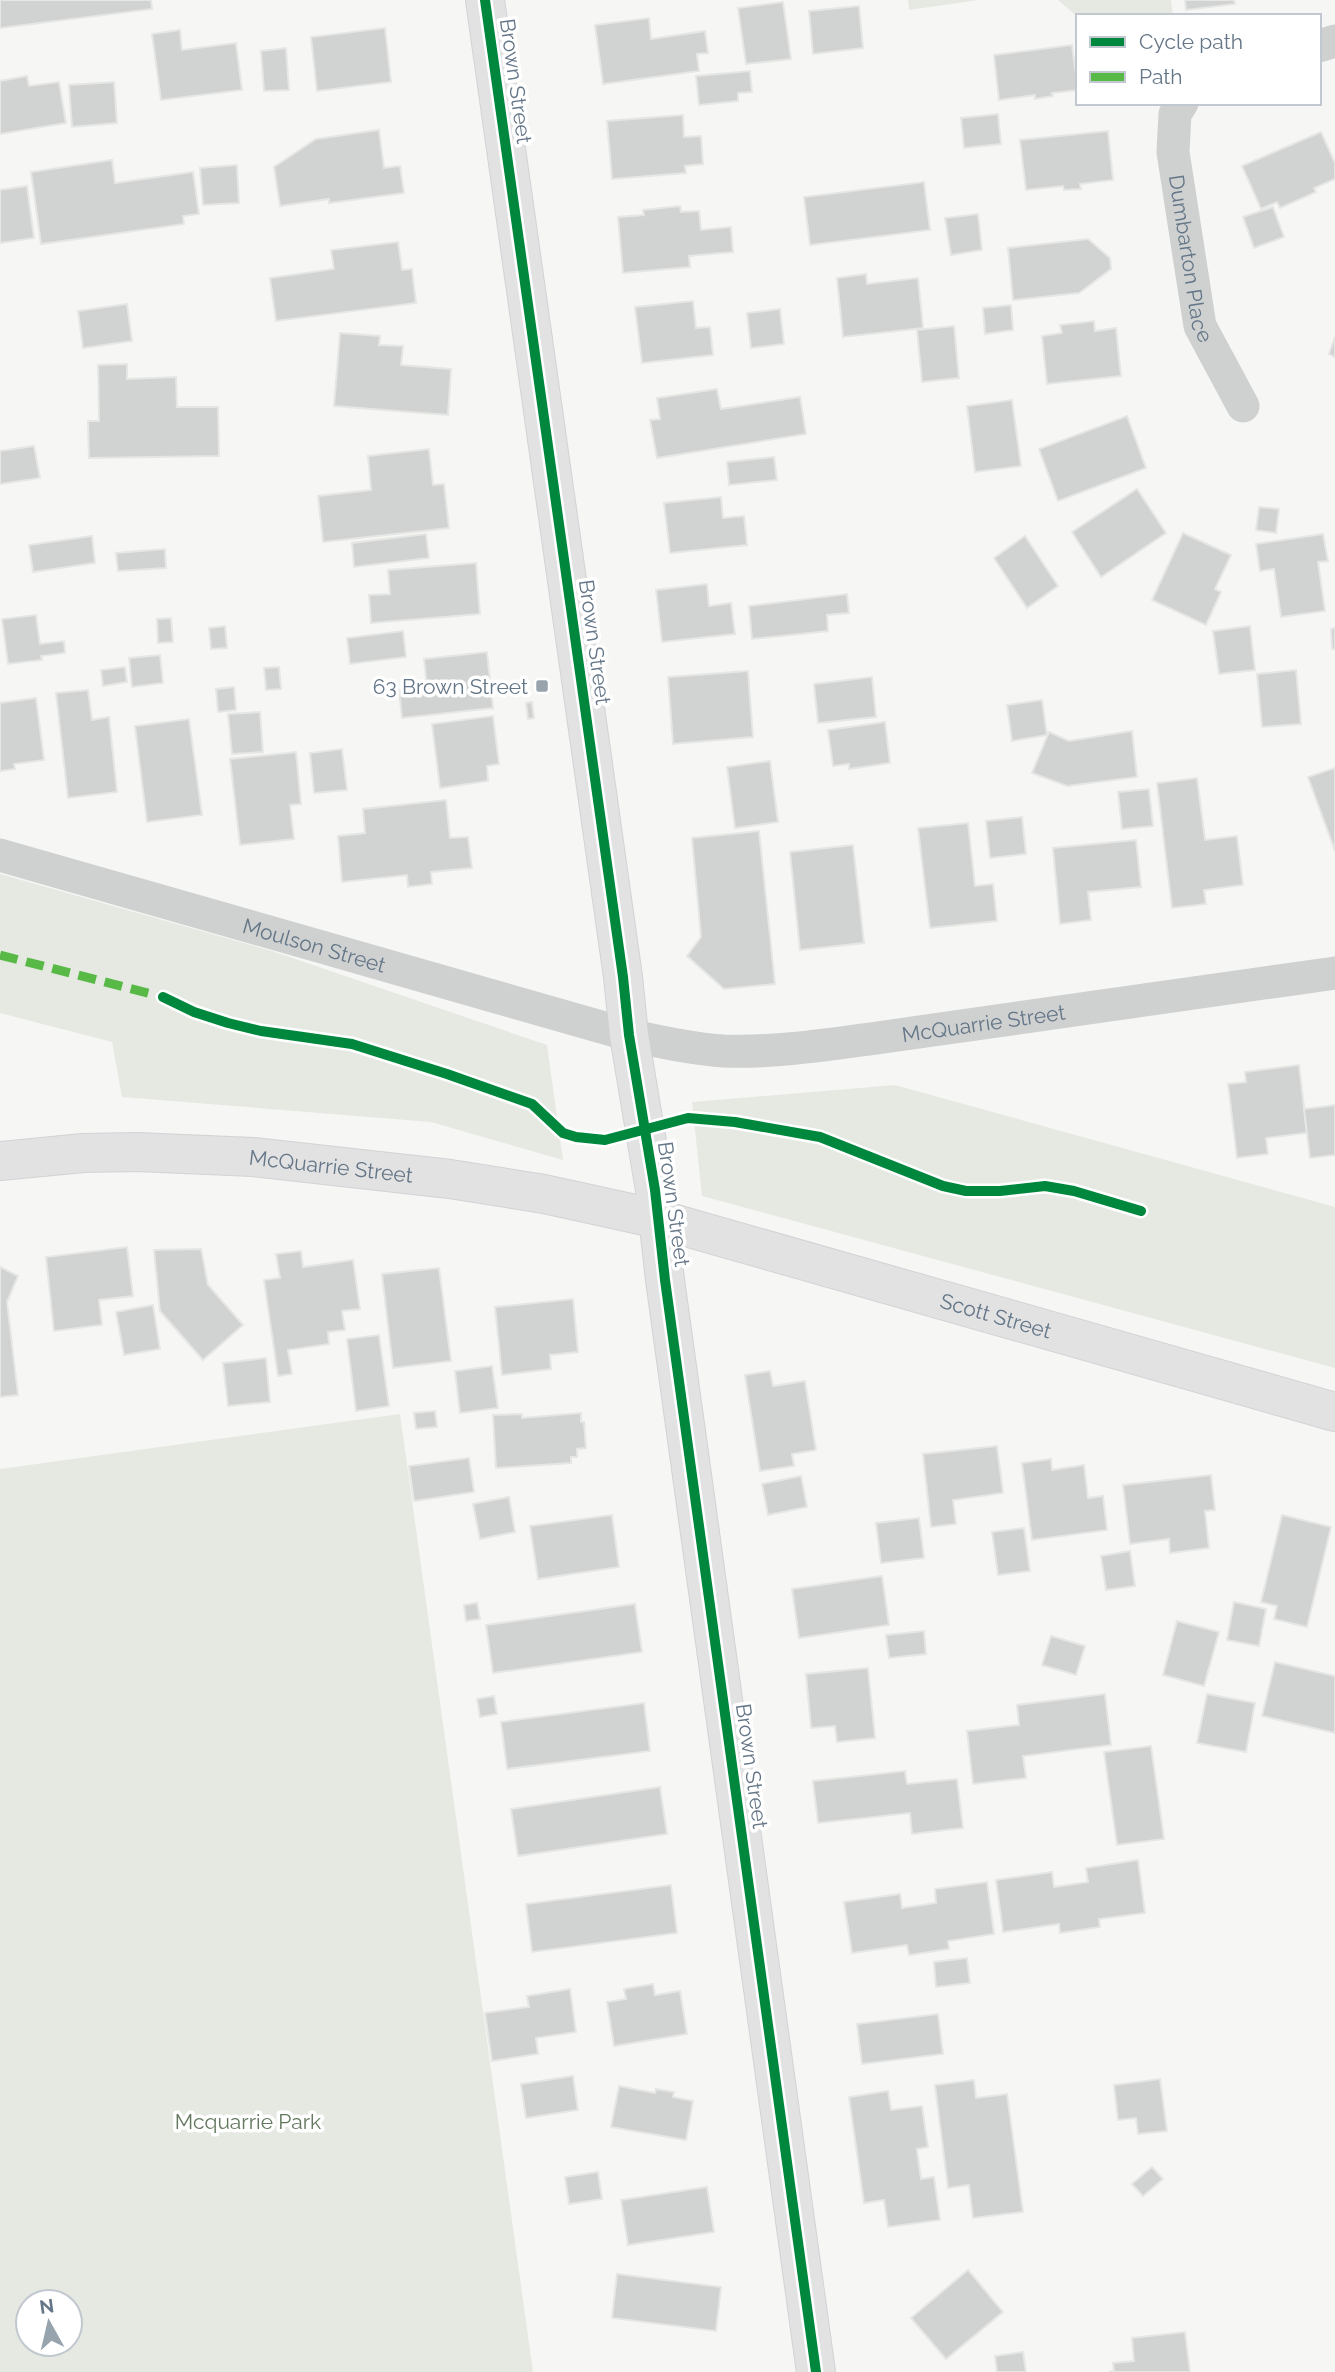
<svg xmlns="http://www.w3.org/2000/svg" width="1335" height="2372" font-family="Raleway,sans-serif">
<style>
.green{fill:#e6e9e2;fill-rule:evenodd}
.building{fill:#d1d2d2;stroke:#e6e6e4;stroke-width:2}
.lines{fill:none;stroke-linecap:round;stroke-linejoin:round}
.secondary-casing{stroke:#d1d3d4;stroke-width:40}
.street{stroke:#cfd1d1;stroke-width:33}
.secondary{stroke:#e2e2e3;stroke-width:38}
.quiet{stroke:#58b947;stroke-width:9;stroke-dasharray:18 9;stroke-linecap:butt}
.cycleway-casing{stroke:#fff;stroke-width:15}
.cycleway{stroke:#00873e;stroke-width:10}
.poi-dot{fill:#97a3ad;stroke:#fff;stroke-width:2.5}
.labels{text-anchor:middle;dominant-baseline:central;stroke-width:7;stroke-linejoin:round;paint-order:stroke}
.street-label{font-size:21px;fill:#647687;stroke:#fff}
.poi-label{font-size:21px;fill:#647687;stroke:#fff;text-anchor:end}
.park-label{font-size:21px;fill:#63785f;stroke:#fff}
</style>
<rect width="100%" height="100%" fill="#f6f6f4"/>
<!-- green -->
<g class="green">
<path d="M908,0H979L909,10Z"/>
<path d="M1058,0H1171L1173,16L1078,17Z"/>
<path d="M0,874L272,951L547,1045L563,1160L431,1122L122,1097L112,1042L0,1013Z"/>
<path d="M895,1085L1335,1207V1368L702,1196L692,1102Z"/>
<path d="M400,1414L533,2372H0V1469ZM28,2302H70V2344H28Z"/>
</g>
<!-- building -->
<g class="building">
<path d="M0,0H151L152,9L0,28Z"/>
<path d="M1185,0H1234L1235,4L1186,10Z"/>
<path d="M783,2L791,59L746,64L738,8Z"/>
<path d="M859,6L863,48L813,54L809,11Z"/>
<path d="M649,18L651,39L705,31L708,53L697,54L699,71L603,84L595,25Z"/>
<path d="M385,28L391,82L317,91L311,37Z"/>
<path d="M180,30L182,50L236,43L242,90L161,100L152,34Z"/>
<path d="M1072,45L1078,90L1052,93L1053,96L1035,99V95L999,100L994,55Z"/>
<path d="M286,48L289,90L264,91L261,51Z"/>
<path d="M750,71L752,92L738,93V101L699,105L696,76Z"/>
<path d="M27,76L29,86L59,82L66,123L0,134V81Z"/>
<path d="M114,82L117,123L72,127L69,85Z"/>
<path d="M998,114L1001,144L964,148L961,118Z"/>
<path d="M683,115L684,137L701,136L703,164L685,166L686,173L612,179L607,121Z"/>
<path d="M379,130L384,168L400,166L404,193L329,203V199L280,206L274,167L316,139Z"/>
<path d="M1108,131L1113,180L1080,184L1081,189L1064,190L1063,186L1026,190L1020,140Z"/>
<path d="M1321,132L1335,163V179L1314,188L1316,192L1280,208L1277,202L1261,209L1242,166Z"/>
<path d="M112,160L115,183L193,172L199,214L183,216L184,224L41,244L31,172Z"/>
<path d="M237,165L239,203L203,205L200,168Z"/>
<path d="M924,182L930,230L810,245L804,197Z"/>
<path d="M27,186L34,238L0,243V190Z"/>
<path d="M680,206L681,212L699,211L701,230L731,227L733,252L689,256L690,267L623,273L618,217L644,215L643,210Z"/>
<path d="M1273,207L1284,237L1254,248L1243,217Z"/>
<path d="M978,214L982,250L951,255L945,218Z"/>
<path d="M1088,239L1110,258L1111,269L1079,293L1013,300L1008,248Z"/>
<path d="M398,242L402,270L412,269L416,303L276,321L270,278L334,269L331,250Z"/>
<path d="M866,274L867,284L918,278L923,328L843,337L837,278Z"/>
<path d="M693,301L696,328L710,327L713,355L642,363L635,307Z"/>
<path d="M127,304L132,341L83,348L78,311Z"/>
<path d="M1011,305L1013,330L985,334L983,308Z"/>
<path d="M780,309L784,344L751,348L747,313Z"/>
<path d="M1094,321L1095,331L1116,328L1121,376L1047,384L1042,336L1062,333L1060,325Z"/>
<path d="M954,326L959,378L922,382L917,330Z"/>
<path d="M340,333L380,336L379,345L403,346L401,365L451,369L448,415L334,406Z"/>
<path d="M1335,337V357L1329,354Z"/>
<path d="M127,364V379L176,377L177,407H218L219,456L89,458L88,421H99L98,365Z"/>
<path d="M717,389L721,409L800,397L806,434L657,458L650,420L660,419L657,398Z"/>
<path d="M1012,400L1021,466L975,472L967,406Z"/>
<path d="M1127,416L1146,468L1058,501L1039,449Z"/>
<path d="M34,446L40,478L0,484V451Z"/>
<path d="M429,449L433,485L444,484L449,528L323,542L318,496L371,490L368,456Z"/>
<path d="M774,457L777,480L729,485L727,462Z"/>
<path d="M1137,489L1166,533L1101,577L1072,532Z"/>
<path d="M721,497L723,518L744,516L747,545L670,553L664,503Z"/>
<path d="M1259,507L1279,509L1276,533L1256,530Z"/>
<path d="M1183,533L1231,555L1215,589L1221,592L1206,625L1152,600Z"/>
<path d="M426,534L429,558L354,567L352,543Z"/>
<path d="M1323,534L1328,561L1318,562L1325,611L1281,617L1274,569L1260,571L1256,544Z"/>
<path d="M92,536L95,563L33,572L29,545Z"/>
<path d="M1025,536L1058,586L1027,608L994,558Z"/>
<path d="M165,549L166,568L118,571L116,553Z"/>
<path d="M476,563L480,614L371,623L369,595L390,594L388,570Z"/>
<path d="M707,584L709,606L731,603L735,634L662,642L656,590Z"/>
<path d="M847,594L849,613L827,615L828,631L752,639L749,606Z"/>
<path d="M36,615L40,644L64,641L65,653L41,656L42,660L8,664L2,619Z"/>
<path d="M171,618L173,642L158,643L157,619Z"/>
<path d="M225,626L227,648L211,649L209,628Z"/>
<path d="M1250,626L1255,670L1219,674L1213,631Z"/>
<path d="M1335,628V649H1332L1331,629Z"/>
<path d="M403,631L406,657L350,664L347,638Z"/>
<path d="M487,652L493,708L402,718L399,690L427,686L424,659Z"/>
<path d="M160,655L163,683L132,687L129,658Z"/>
<path d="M125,667L127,682L103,686L101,670Z"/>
<path d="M279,667L281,689L266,690L264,668Z"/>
<path d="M1296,670L1301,724L1262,727L1257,674Z"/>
<path d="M748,671L753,737L673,744L668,677Z"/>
<path d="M872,677L876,717L818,723L814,684Z"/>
<path d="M234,687L236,710L218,712L216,689Z"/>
<path d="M88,690L92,720L109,717L117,792L68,798L56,693Z"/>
<path d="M36,698L44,760L14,764L15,769L0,771V703Z"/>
<path d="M1042,700L1047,735L1012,741L1007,705Z"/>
<path d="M532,702L534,718L528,719L526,703Z"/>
<path d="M260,712L263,752L232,754L228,714Z"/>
<path d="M493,716L499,764L487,766L488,781L440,788L432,724Z"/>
<path d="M189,719L202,815L147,822L135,726Z"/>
<path d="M885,722L890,763L849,769V764L833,766L828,730Z"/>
<path d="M1132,731L1137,777L1067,786L1032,773L1049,732L1069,741Z"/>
<path d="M342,749L347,790L314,793L310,753Z"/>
<path d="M296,752L301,804L290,805L294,839L240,845L230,759Z"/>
<path d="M770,761L778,822L735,828L727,767Z"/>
<path d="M1335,768V851L1308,777Z"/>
<path d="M1197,778L1205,840L1237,836L1243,885L1204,890L1206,904L1172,908L1157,783Z"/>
<path d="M1149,789L1153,826L1122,829L1118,792Z"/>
<path d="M446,800L450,838L468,837L472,868L431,872L432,884L408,887L407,875L342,882L338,836L365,833L363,809Z"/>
<path d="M1022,817L1026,854L990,858L986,821Z"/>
<path d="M968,823L975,886L993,884L997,921L930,928L918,828Z"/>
<path d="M759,831L775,984L724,989L687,956L701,937L692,838Z"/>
<path d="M1136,840L1141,887L1088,892L1091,920L1060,924L1053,848Z"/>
<path d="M853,845L864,943L800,950L790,852Z"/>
<path d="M1299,1065L1307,1133L1266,1138L1268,1154L1237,1158L1228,1084L1246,1082L1245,1072Z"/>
<path d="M1335,1105V1155L1310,1158L1304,1109Z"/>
<path d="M127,1247L133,1296L99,1300L102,1325L54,1331L46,1257Z"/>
<path d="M201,1249L208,1285L243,1325L203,1360L160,1311L154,1250Z"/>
<path d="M301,1251L303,1267L353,1260L360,1309L342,1311L345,1330L328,1332L329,1344L288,1350L292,1374L278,1376L264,1280L280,1278L276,1254Z"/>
<path d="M0,1267L18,1276L7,1302L18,1395L0,1397Z"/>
<path d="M439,1268L451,1361L393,1368L382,1274Z"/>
<path d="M573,1299L578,1352L550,1355L551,1369L502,1375L495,1307Z"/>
<path d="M153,1305L160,1349L124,1355L116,1312Z"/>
<path d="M379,1335L389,1406L356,1411L347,1339Z"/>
<path d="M266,1358L270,1402L228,1406L223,1363Z"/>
<path d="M492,1366L498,1408L460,1413L455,1371Z"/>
<path d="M770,1371L773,1386L805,1381L816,1450L792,1454L794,1466L760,1471L745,1375Z"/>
<path d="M435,1411L437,1427L416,1429L414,1413Z"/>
<path d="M581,1413V1422H584L586,1448L577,1449V1457H571V1463L496,1468L493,1415L522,1414V1418Z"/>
<path d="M997,1446L1003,1493L953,1500L956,1524L931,1527L923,1454Z"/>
<path d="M469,1458L474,1492L414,1501L409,1466Z"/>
<path d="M1051,1459L1052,1470L1084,1465L1088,1498L1103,1496L1107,1530L1032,1540L1022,1463Z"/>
<path d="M1211,1475L1215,1510L1205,1511L1209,1548L1170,1553L1169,1539L1130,1544L1123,1485Z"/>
<path d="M801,1476L807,1507L768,1515L762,1484Z"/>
<path d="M509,1497L515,1532L480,1539L473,1504Z"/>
<path d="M612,1515L619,1567L538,1579L530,1526Z"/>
<path d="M1282,1515L1331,1527L1307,1627L1274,1619L1277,1606L1261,1602Z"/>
<path d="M919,1518L924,1558L881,1563L876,1523Z"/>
<path d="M1024,1528L1030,1571L998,1575L992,1532Z"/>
<path d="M1130,1551L1135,1586L1106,1590L1101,1556Z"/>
<path d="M882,1576L889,1625L799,1638L792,1589Z"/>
<path d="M1234,1602L1266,1609L1259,1646L1227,1640Z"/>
<path d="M477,1603L480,1619L466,1621L464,1605Z"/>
<path d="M635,1604L642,1652L493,1673L486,1625Z"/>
<path d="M1177,1621L1219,1632L1204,1686L1163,1675Z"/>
<path d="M924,1631L926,1654L889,1658L886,1635Z"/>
<path d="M1051,1636L1085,1646L1076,1675L1042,1665Z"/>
<path d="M1275,1662L1335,1676V1733L1262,1716Z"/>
<path d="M868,1668L875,1738L837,1742L835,1726L811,1728L806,1674Z"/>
<path d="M1105,1694L1111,1745L1023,1756L1026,1778L973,1784L967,1731L1019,1725L1017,1705Z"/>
<path d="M1207,1694L1255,1703L1246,1752L1197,1743Z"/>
<path d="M494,1696L497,1714L480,1717L477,1699Z"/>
<path d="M644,1703L650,1751L507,1769L501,1722Z"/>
<path d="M1151,1746L1164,1839L1117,1845L1104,1752Z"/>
<path d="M905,1771L907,1784L957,1779L963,1828L912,1834L910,1813L818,1823L813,1781Z"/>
<path d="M660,1787L667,1834L518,1856L511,1809Z"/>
<path d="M1138,1860L1145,1913L1099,1919L1100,1927L1060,1933L1059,1924L1003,1932L996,1880L1052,1872L1054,1887L1088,1882L1086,1868Z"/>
<path d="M987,1882L994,1934L948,1941L949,1949L909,1955L907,1945L852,1953L844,1902L900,1894L902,1908L936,1903L935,1889Z"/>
<path d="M671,1885L677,1933L532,1952L526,1904Z"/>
<path d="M967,1958L970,1983L936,1987L934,1962Z"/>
<path d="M653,1984L655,1995L680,1991L687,2034L614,2046L607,2002L626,1999L624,1989Z"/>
<path d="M570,1989L576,2032L536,2038L538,2054L492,2061L485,2013L529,2007L527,1996Z"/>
<path d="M938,2014L943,2054L862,2064L857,2024Z"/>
<path d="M573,2076L578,2110L526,2118L521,2084Z"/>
<path d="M1160,2079L1167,2131L1138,2134L1136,2118L1118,2120L1114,2085Z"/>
<path d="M974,2080L976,2098L1007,2094L1023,2212L973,2218L969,2185L948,2188L935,2085Z"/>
<path d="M619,2086L655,2093L656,2089L674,2092L673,2097L693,2101L686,2140L611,2127Z"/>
<path d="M888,2091L891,2110L922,2106L928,2147L917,2149L921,2179L934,2177L940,2220L888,2227L884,2200L864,2203L849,2097Z"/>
<path d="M1152,2167L1163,2179L1143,2196L1132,2184Z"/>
<path d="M598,2172L602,2199L569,2204L565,2177Z"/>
<path d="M707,2187L714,2232L628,2245L621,2200Z"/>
<path d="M968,2270L1003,2312L946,2359L911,2318Z"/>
<path d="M617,2274L721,2287L716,2331L612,2318Z"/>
<path d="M1185,2332L1190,2372H1109L1114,2371L1113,2363L1134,2361L1132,2338Z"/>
<path d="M1023,2352L1026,2372H997L995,2356Z"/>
</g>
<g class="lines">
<!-- secondary casing -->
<g class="secondary-casing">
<g id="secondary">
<path d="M485,0L623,977L629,1035L655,1190L665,1280L816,2372"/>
<path id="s3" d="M0,1161L83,1153L137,1152L253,1157L450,1179L544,1194L658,1219L1335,1412"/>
</g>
</g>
<!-- street -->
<g class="street">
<path d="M1319,46L1335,41"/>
<path id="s1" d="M1182,103L1175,114L1173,152L1200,326L1243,406"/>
<path id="s2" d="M0,855L629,1035C660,1042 692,1049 724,1051C777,1053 832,1044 884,1037L1335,973"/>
</g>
<!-- secondary -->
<use href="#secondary" class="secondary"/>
<!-- quiet -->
<path class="quiet" d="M0,955L163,997"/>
<!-- cycleway casing -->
<g class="cycleway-casing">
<g id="cycleway">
<path d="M485,0L623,977L629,1035L655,1190L665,1280L816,2372"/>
<path d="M163,997L194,1012L228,1023L261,1031L352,1044L447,1074L532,1104L563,1133L576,1137L605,1140L688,1118L735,1122L820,1137L943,1186L966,1191H1000L1045,1186L1074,1191L1141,1211"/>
</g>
</g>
<!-- cycleway -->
<use href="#cycleway" class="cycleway"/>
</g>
<!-- markers -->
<rect class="poi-dot" x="535" y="679" width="14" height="14" rx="3.5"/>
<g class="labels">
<!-- street labels -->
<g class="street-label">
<text transform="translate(516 81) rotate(82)">Brown Street</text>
<text stroke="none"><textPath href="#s1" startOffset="159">Dumbarton Place</textPath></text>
<text transform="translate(595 642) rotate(82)">Brown Street</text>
<text stroke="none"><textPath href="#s2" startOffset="327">Moulson Street</textPath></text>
<text stroke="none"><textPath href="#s2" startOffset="1012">McQuarrie Street</textPath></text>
<text stroke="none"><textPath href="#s3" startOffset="332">McQuarrie Street</textPath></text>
<text transform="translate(674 1204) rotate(82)">Brown Street</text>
<text stroke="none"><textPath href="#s3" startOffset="1015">Scott Street</textPath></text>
<text transform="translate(752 1766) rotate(82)">Brown Street</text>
</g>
<!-- poi labels -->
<g class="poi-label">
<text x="528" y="686">63 Brown Street</text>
</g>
<!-- park labels -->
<g class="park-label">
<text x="248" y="2121">Mcquarrie Park</text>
</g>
</g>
<!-- legend -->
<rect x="1076" y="14" width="245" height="91" fill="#ffffff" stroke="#c1c8cf" stroke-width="2"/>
<rect x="1090" y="37" width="35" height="10" fill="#00873e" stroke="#c1c8cf" stroke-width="2"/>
<text x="1139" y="49" font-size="21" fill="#647687">Cycle path</text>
<rect x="1090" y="72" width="35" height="10" fill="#58b947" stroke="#c1c8cf" stroke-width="2"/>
<text x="1139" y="84" font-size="21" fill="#647687">Path</text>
<!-- north arrow -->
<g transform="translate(49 2323) rotate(352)"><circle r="33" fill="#ffffff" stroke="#c1c8cf" stroke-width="2"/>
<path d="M0-5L12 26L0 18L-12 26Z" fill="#97a3ad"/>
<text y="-10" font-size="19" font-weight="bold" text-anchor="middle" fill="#647687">N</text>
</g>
</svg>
